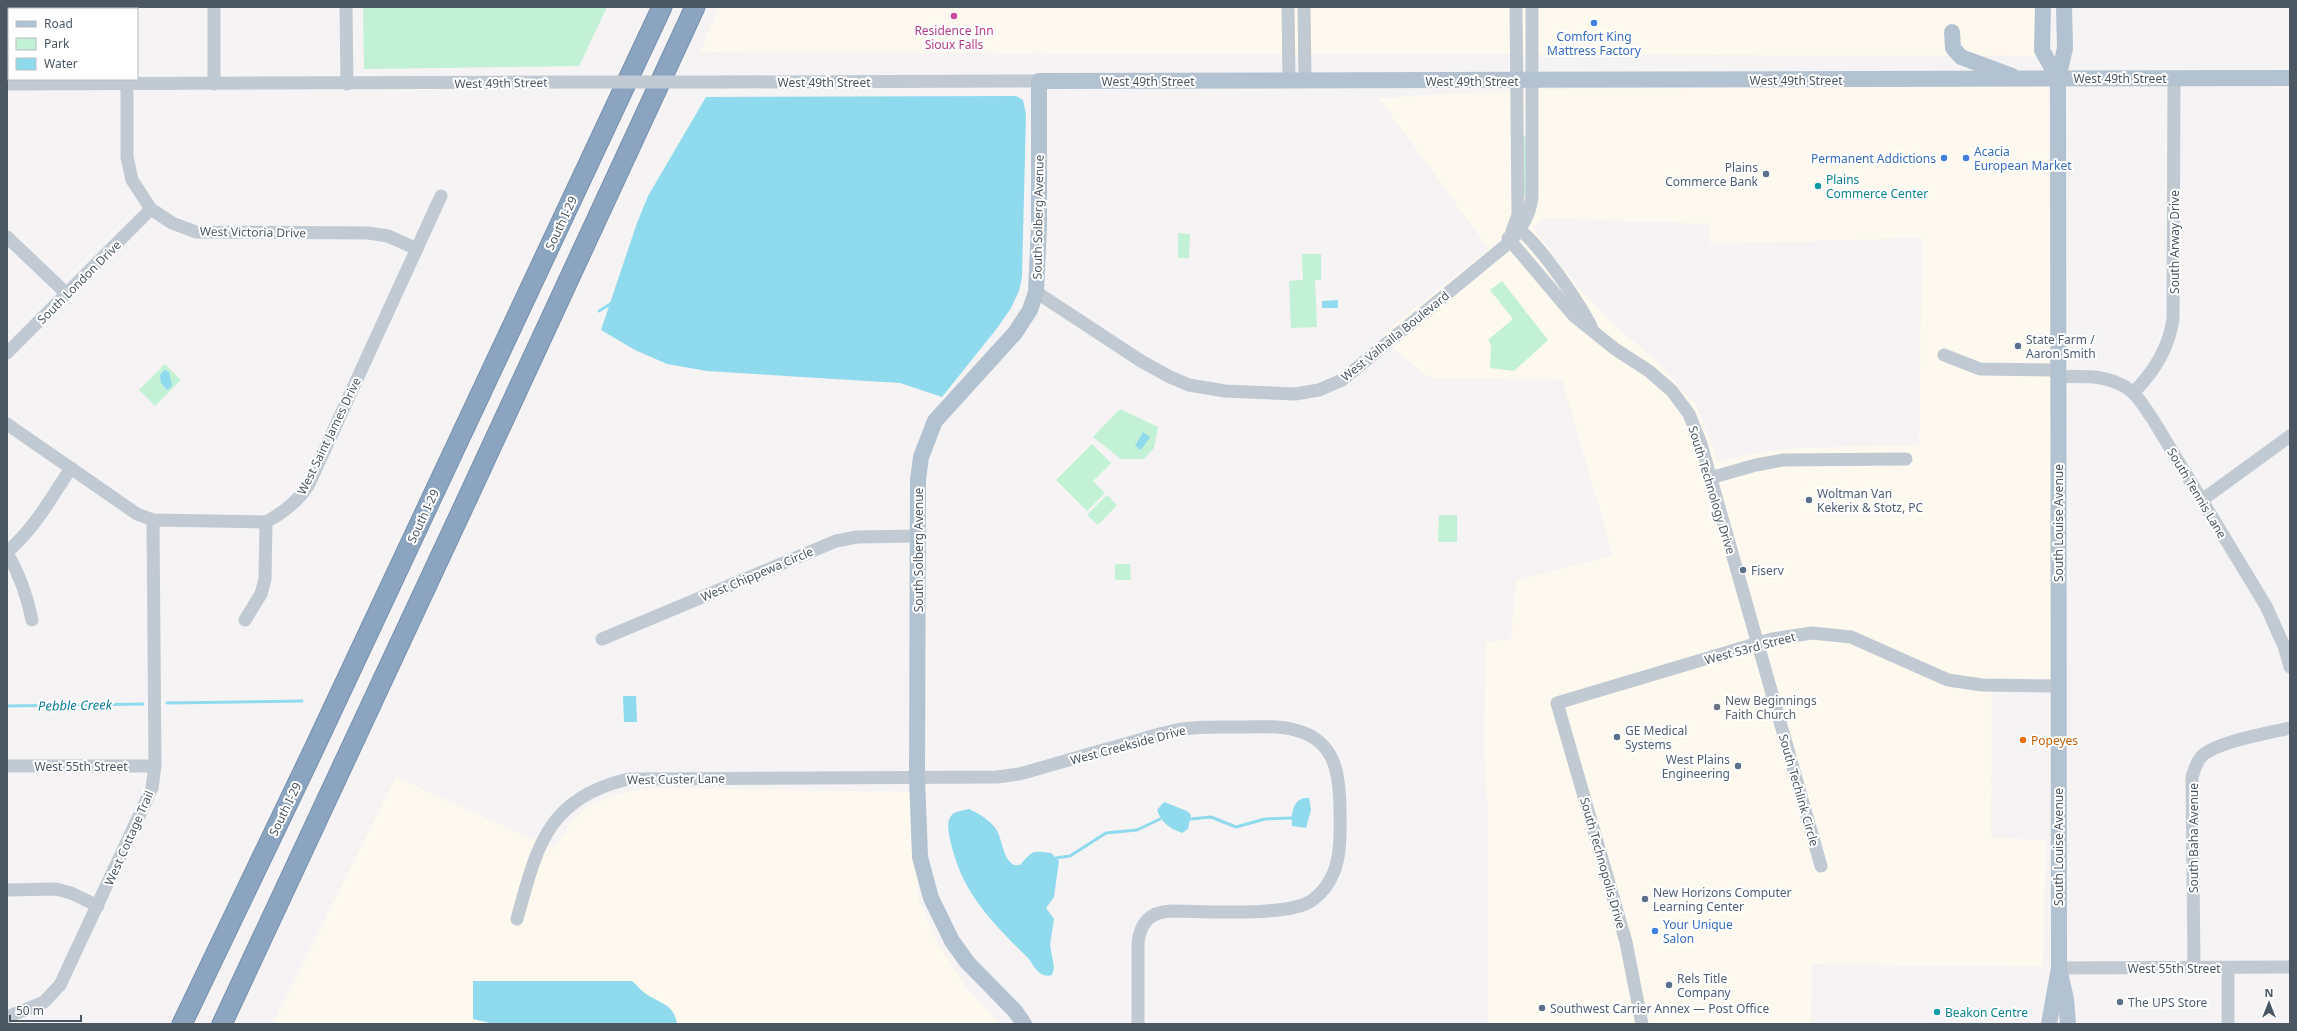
<svg xmlns="http://www.w3.org/2000/svg" width="2297" height="1031" font-family="'Noto Sans',sans-serif">
<style>
.commercial{fill:#fdf9ef;fill-rule:evenodd}
.green{fill:#c3f1d5}
.water{fill:#90daee}
.lines{fill:none;stroke-linecap:round;stroke-linejoin:round}
.stream{stroke:#90daee;stroke-width:3}
.highway-casing{stroke:#7690ad;stroke-width:21}
.minor{stroke:#c1cad2;stroke-width:13}
.major{stroke:#b3c2d1;stroke-width:16}
.highway{stroke:#8ba5c1;stroke-width:19}
.minor-bridge{stroke:#c1cad2;stroke-width:13}
.hotel-dot{fill:#d1479c;stroke:#fff;stroke-width:1.5}
.shop-dot{fill:#3f7fe0;stroke:#fff;stroke-width:1.5}
.service-dot{fill:#5c6f8a;stroke:#fff;stroke-width:1.5}
.culture-dot{fill:#0f9aa8;stroke:#fff;stroke-width:1.5}
.worship-dot{fill:#6b7280;stroke:#fff;stroke-width:1.5}
.food-dot{fill:#e8710a;stroke:#fff;stroke-width:1.5}
.labels{text-anchor:middle;dominant-baseline:central;stroke-width:4;stroke-linejoin:round;paint-order:stroke}
.hotel-label{font-size:12px;fill:#b23c85;stroke:#fff}
.shop-label{font-size:12px;fill:#366cbe;stroke:#fff;text-anchor:start}
.street-label{font-size:12px;fill:#4a5661;stroke:#fff}
.service-label{font-size:12px;fill:#4e5e75;stroke:#fff;text-anchor:start}
.culture-label{font-size:12px;fill:#0d838f;stroke:#fff;text-anchor:start}
.worship-label{font-size:12px;fill:#5b616d;stroke:#fff;text-anchor:start}
.food-label{font-size:12px;fill:#c56008;stroke:#fff;text-anchor:start}
.water-label{font-size:13px;font-style:italic;fill:#0c7c9b;stroke:#fff}
</style>
<rect width="100%" height="100%" fill="#f5f3f3"/>
<!-- commercial -->
<g class="commercial">
<path d="M719,7H2037V56L700,52Z"/>
<path d="M2048,86L2053,679L1992,678L1991,838L2046,840L2043,967L1812,964L1811,1024H1488V816L1484,746L1486,642L1511,639L1516,581L1613,555L1562,380L1430,378L1396,351L1381,335L1489,249L1379,98L1541,89ZM1543,218L1710,224V244L1922,238L1919,445L1800,448L1756,453L1718,462L1696,405L1653,358L1613,324L1574,283L1533,228Z"/>
<path d="M396,777L554,849L572,821L589,805L623,793L651,788L913,792L919,901L938,944L966,987L1000,1024H273Z"/>
</g>
<!-- green -->
<g class="green">
<path d="M363,7H607L579,66L364,69Z"/>
<path d="M1523,135L1526,138V197H1523Z"/>
<path d="M1178,233L1190,234L1189,258H1178Z"/>
<path d="M1302,254H1321V280H1315L1317,327L1291,328L1289,281L1303,280Z"/>
<path d="M1502,281L1548,340L1514,371L1490,368L1491,344L1488,340L1513,319L1490,290Z"/>
<path d="M165,364L181,380L155,406L139,390Z"/>
<path d="M1120,409L1158,427L1154,448L1144,459H1121L1093,437Z"/>
<path d="M1092,444L1111,463L1093,481L1105,493L1087,511L1056,480Z"/>
<path d="M1107,495L1117,505L1098,525L1087,515Z"/>
<path d="M1439,515H1457V542H1438Z"/>
<path d="M1115,564H1130L1131,580H1115Z"/>
</g>
<!-- water -->
<g class="water">
<path d="M1016,96L1023,100L1026,114L1022,277L1019,291L1011,308L998,327L942,397L900,383L707,371L667,364L635,350L601,330L637,223L648,196L706,97Z"/>
<path d="M1338,300V308H1322V301Z"/>
<path d="M164,370L169,372L172,385L170,388L167,390L161,383L160,375Z"/>
<path d="M1143,432L1150,437L1141,450L1135,446Z"/>
<path d="M623,696H636L637,722H624Z"/>
<path d="M1304,798H1309L1311,810L1306,828L1292,826C1291,816 1292,801 1304,798Z"/>
<path d="M1164,802L1187,811L1191,815L1188,829L1182,833C1169,828 1162,823 1157,810Z"/>
<path d="M969,809C978,813 991,821 996,829C1003,840 1002,858 1014,865H1020C1034,850 1030,851 1051,853L1059,861L1054,897L1046,908L1054,919L1050,945L1054,967L1052,975C1038,979 1034,964 1027,957C990,920 961,892 950,839C948,830 946,819 954,813C958,811 965,810 969,809Z"/>
<path d="M473,981H632C638,986 643,993 651,997C665,1005 674,1006 677,1024H494L473,1019Z"/>
</g>
<g class="lines">
<!-- stream -->
<g class="stream">
<path d="M599,311L612,303"/>
<path d="M167,703L302,701"/>
<path d="M7,706L143,704"/>
<path d="M1191,819L1211,817L1236,827L1265,819L1291,818"/>
<path d="M1056,858L1070,856L1106,833L1137,830L1160,819"/>
</g>
<!-- highway casing -->
<g class="highway-casing">
<g id="highway">
<path d="M182,1024L312,753L662,7"/>
<path d="M222,1024C381,686 538,346 695,7"/>
</g>
</g>
<!-- minor -->
<g class="minor">
<path d="M78,7V9"/>
<path d="M214,7V84"/>
<path d="M346,7L347,84"/>
<path d="M1288,7L1289,81"/>
<path d="M1304,7L1305,81"/>
<path d="M723,82L1039,81"/>
<path d="M7,84L559,82"/>
<path d="M127,84V157L132,180L151,209L172,223L196,232L368,233L388,236L417,249"/>
<path d="M1515,227C1536,238 1579,303 1591,326"/>
<path d="M1512,231L1518,215L1516,7"/>
<path d="M7,237L67,294"/>
<path d="M1508,238L1574,316L1615,349L1649,371L1672,391L1689,414L1701,444L1821,866"/>
<path d="M1036,292L1141,361L1170,377L1189,385L1225,391L1295,394L1319,390L1342,380L1511,241C1522,227 1530,215 1532,197V7"/>
<path d="M7,353L151,209"/>
<path d="M1944,355L1980,369L2058,370"/>
<path d="M2058,377C2083,376 2110,374 2131,391C2139,397 2146,410 2152,418L2266,606L2284,646L2290,667"/>
<path d="M2133,393C2154,372 2169,348 2173,319L2174,78"/>
<path d="M7,424L137,514L153,520L266,522C283,513 297,502 308,486L441,196"/>
<path d="M1710,478L1756,465L1783,460L1906,459"/>
<path d="M2202,500L2290,436"/>
<path d="M7,552C35,528 51,498 71,468"/>
<path d="M7,553C20,575 27,595 32,620"/>
<path d="M245,620L261,594L265,579L266,522"/>
<path d="M602,639L836,541L857,537L918,536"/>
<path d="M7,766H155"/>
<path d="M7,890L56,889L71,893L98,906"/>
<path d="M517,919C537,847 546,799 628,779L997,777L1019,774C1052,765 1085,755 1118,746C1140,740 1161,733 1182,729C1202,726 1222,727 1242,727C1259,727 1278,725 1295,730C1337,740 1340,777 1340,813C1341,846 1341,880 1311,901C1287,917 1203,911 1171,911C1150,912 1140,923 1138,943V1024"/>
<path d="M2194,967L2192,777C2194,771 2196,763 2201,757C2215,742 2269,733 2290,728"/>
<path d="M2059,968L2290,967"/>
<path d="M2228,968V1024"/>
<path d="M7,1017L44,1002L60,985L152,788L155,766L153,520"/>
<path d="M1642,1024L1626,942L1557,703L1772,639L1812,633L1851,637L1948,680L1982,685L2058,686"/>
</g>
<!-- major -->
<g class="major">
<path d="M2043,7L2042,50L2058,79"/>
<path d="M1952,32L1953,48L1961,57L2012,76"/>
<path d="M2060,973L2066,999L2068,1024"/>
<path d="M1024,1024L1015,1011L967,962L952,941L931,898L920,857L917,777L918,480L921,457L935,421L1015,333L1030,310L1036,292L1039,226V81L2290,78"/>
<path d="M2049,1024L2059,968L2058,79L2065,48L2064,7"/>
</g>
<!-- highway -->
<use href="#highway" class="highway"/>
<!-- minor-bridge -->
<path class="minor-bridge" d="M559,82H723"/>
</g>
<!-- markers -->
<circle class="hotel-dot" cx="954" cy="16" r="4"/>
<g class="shop-dot">
<circle cx="1594" cy="23" r="4"/>
<circle cx="1944" cy="158" r="4"/>
<circle cx="1966" cy="158" r="4"/>
<circle cx="1655" cy="931" r="4"/>
</g>
<g class="service-dot">
<circle cx="1766" cy="174" r="4"/>
<circle cx="2018" cy="346" r="4"/>
<circle cx="1809" cy="500" r="4"/>
<circle cx="1743" cy="570" r="4"/>
<circle cx="1617" cy="737" r="4"/>
<circle cx="1738" cy="766" r="4"/>
<circle cx="1645" cy="899" r="4"/>
<circle cx="1669" cy="985" r="4"/>
<circle cx="2120" cy="1002" r="4"/>
<circle cx="1542" cy="1008" r="4"/>
</g>
<g class="culture-dot">
<circle cx="1818" cy="186" r="4"/>
<circle cx="1937" cy="1012" r="4"/>
</g>
<circle class="worship-dot" cx="1717" cy="707" r="4"/>
<circle class="food-dot" cx="2023" cy="740" r="4"/>
<g class="labels">
<!-- hotel labels -->
<g class="hotel-label">
<text x="954" y="30">Residence Inn<tspan x="954" dy="14">Sioux Falls</tspan></text>
</g>
<!-- shop labels -->
<g class="shop-label">
<text x="1594" y="36" text-anchor="middle">Comfort King<tspan x="1594" dy="14">Mattress Factory</tspan></text>
<text x="1974" y="151">Acacia<tspan x="1974" dy="14">European Market</tspan></text>
<text x="1936" y="158" text-anchor="end">Permanent Addictions</text>
<text x="1663" y="924">Your Unique<tspan x="1663" dy="14">Salon</tspan></text>
</g>
<!-- street labels -->
<g class="street-label">
<text x="2120" y="78">West 49th Street</text>
<text x="1796" y="80">West 49th Street</text>
<text x="1148" y="81">West 49th Street</text>
<text x="1472" y="81">West 49th Street</text>
<text x="824" y="82">West 49th Street</text>
<text transform="translate(501 83) rotate(-1)">West 49th Street</text>
<text transform="translate(1038 217) rotate(-89)">South Solberg Avenue</text>
<text transform="translate(561 223) rotate(-65)">South I-29</text>
<text transform="translate(253 232) rotate(1)">West Victoria Drive</text>
<text transform="translate(2174 242) rotate(-90)">South Arway Drive</text>
<text transform="translate(79 282) rotate(-45)">South London Drive</text>
<text transform="translate(1395 336) rotate(-39)">West Valhalla Boulevard</text>
<text transform="translate(329 436) rotate(-64)">West Saint James Drive</text>
<text transform="translate(1712 490) rotate(73)">South Technology Drive</text>
<text transform="translate(2197 493) rotate(59)">South Tennis Lane</text>
<text transform="translate(423 516) rotate(-65)">South I-29</text>
<text transform="translate(2058 523) rotate(-90)">South Louise Avenue</text>
<text transform="translate(918 550) rotate(-90)">South Solberg Avenue</text>
<text transform="translate(757 574) rotate(-23)">West Chippewa Circle</text>
<text transform="translate(1750 648) rotate(-15)">West 53rd Street</text>
<text transform="translate(1128 745) rotate(-15)">West Creekside Drive</text>
<text x="81" y="766">West 55th Street</text>
<text transform="translate(676 779) rotate(-1)">West Custer Lane</text>
<text transform="translate(1799 790) rotate(74)">South Techlink Circle</text>
<text transform="translate(285 809) rotate(-64)">South I-29</text>
<text transform="translate(129 838) rotate(-66)">West Cottage Trail</text>
<text transform="translate(2193 838) rotate(-90)">South Baha Avenue</text>
<text transform="translate(2058 847) rotate(-90)">South Louise Avenue</text>
<text transform="translate(1603 863) rotate(74)">South Technopolis Drive</text>
<text x="2174" y="968">West 55th Street</text>
</g>
<!-- service labels -->
<g class="service-label">
<text x="1758" y="167" text-anchor="end">Plains<tspan x="1758" dy="14">Commerce Bank</tspan></text>
<text x="2026" y="339">State Farm /<tspan x="2026" dy="14">Aaron Smith</tspan></text>
<text x="1817" y="493">Woltman Van<tspan x="1817" dy="14">Kekerix &amp; Stotz, PC</tspan></text>
<text x="1751" y="570">Fiserv</text>
<text x="1625" y="730">GE Medical<tspan x="1625" dy="14">Systems</tspan></text>
<text x="1730" y="759" text-anchor="end">West Plains<tspan x="1730" dy="14">Engineering</tspan></text>
<text x="1653" y="892">New Horizons Computer<tspan x="1653" dy="14">Learning Center</tspan></text>
<text x="1677" y="978">Rels Title<tspan x="1677" dy="14">Company</tspan></text>
<text x="2128" y="1002">The UPS Store</text>
<text x="1550" y="1008">Southwest Carrier Annex — Post Office</text>
</g>
<!-- culture labels -->
<g class="culture-label">
<text x="1826" y="179">Plains<tspan x="1826" dy="14">Commerce Center</tspan></text>
<text x="1945" y="1012">Beakon Centre</text>
</g>
<!-- worship labels -->
<g class="worship-label">
<text x="1725" y="700">New Beginnings<tspan x="1725" dy="14">Faith Church</tspan></text>
</g>
<!-- food labels -->
<g class="food-label">
<text x="2031" y="740">Popeyes</text>
</g>
<!-- water labels -->
<g class="water-label">
<text transform="translate(75 705) rotate(-1)">Pebble Creek</text>
</g>
</g>
<!-- border -->
<rect width="2297" height="1031" fill="none" stroke="#4a5661" stroke-width="16"/>
<!-- legend -->
<rect x="8" y="8" width="130" height="72" fill="#ffffff" stroke="#b7bbc0"/>
<rect x="16" y="21" width="20" height="6" fill="#b3c2d1" stroke="#b7bbc0"/>
<text x="44" y="28" font-size="12" fill="#4a5661">Road</text>
<rect x="16" y="38" width="20" height="12" fill="#c3f1d5" stroke="#b7bbc0"/>
<text x="44" y="48" font-size="12" fill="#4a5661">Park</text>
<rect x="16" y="58" width="20" height="12" fill="#90daee" stroke="#b7bbc0"/>
<text x="44" y="68" font-size="12" fill="#4a5661">Water</text>
<!-- north arrow -->
<g transform="translate(2269 1003)" stroke="#ffffff" stroke-width="3" paint-order="stroke">
<path d="M0-3L7 15L0 10L-7 15Z" fill="#4a5661"/>
<text y="-6" font-size="11" font-weight="bold" text-anchor="middle" fill="#4a5661">N</text>
</g>
<!-- scale -->
<path d="M10 1015v6h71v-6" fill="none" stroke="#4a5661" stroke-width="2"/>
<text x="16" y="1015" font-size="12" fill="#4a5661" stroke="#ffffff" stroke-width="3" paint-order="stroke">50 m</text>
</svg>
